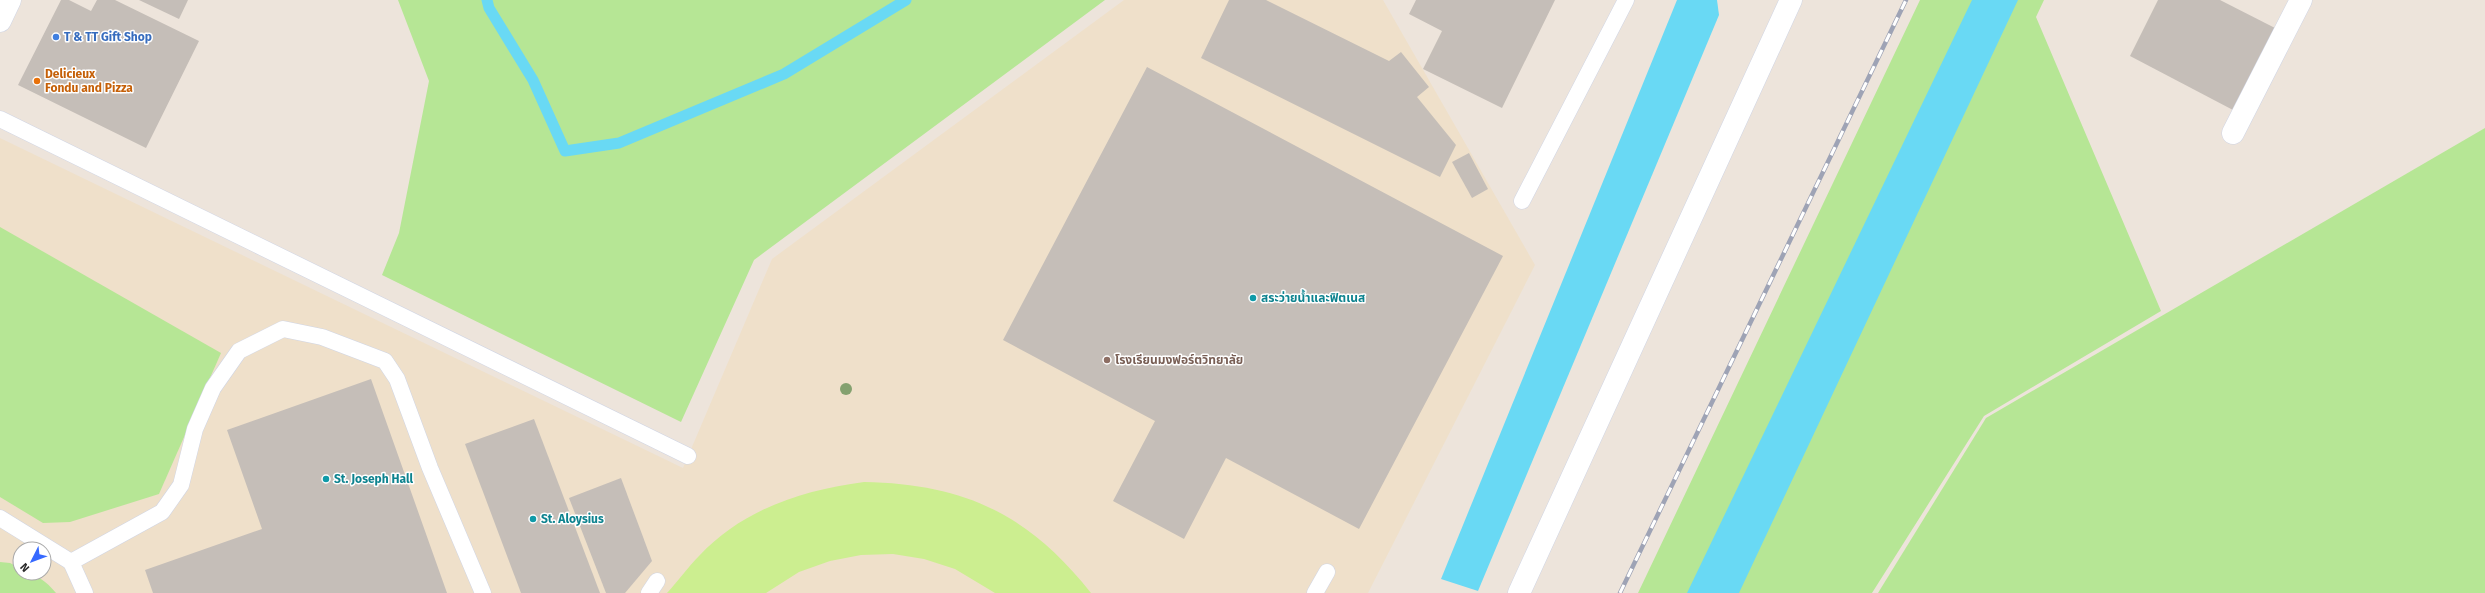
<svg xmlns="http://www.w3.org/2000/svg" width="2485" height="593" font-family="'Fira Sans','Noto Sans Thai',sans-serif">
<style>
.education{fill:#efe0ca;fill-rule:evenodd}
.green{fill:#b6e695}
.pitch{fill:#ccee90}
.water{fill:#69d9f4}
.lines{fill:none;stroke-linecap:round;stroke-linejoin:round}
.stream{stroke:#69d9f4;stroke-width:11}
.building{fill:#c5beb8}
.lane-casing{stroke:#d0d5e4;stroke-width:17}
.street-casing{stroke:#d0d5e4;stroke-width:23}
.secondary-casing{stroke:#d0d5e4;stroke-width:23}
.lane{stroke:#fff;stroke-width:16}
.street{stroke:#fff;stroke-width:22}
.secondary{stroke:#fff;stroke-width:22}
.rail-casing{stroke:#9ea3b5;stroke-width:4.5}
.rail{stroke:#fff;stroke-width:3;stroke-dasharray:9;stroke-linecap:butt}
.tree{fill:#84a16f}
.shop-dot{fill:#3f7fe0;stroke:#fff;stroke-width:1.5}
.food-dot{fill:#e8710a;stroke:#fff;stroke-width:1.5}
.culture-dot{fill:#0f9aa8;stroke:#fff;stroke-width:1.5}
.education-dot{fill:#8d6e63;stroke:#fff;stroke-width:1.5}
.labels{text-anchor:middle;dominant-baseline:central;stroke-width:3;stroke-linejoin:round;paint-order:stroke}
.shop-label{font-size:12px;font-weight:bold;fill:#366cbe;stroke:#fff;text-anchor:start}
.food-label{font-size:12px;font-weight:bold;fill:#c56008;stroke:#fff;text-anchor:start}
.culture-label{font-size:12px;font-weight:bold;fill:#0d838f;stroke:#fff;text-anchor:start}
.education-label{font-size:12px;font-weight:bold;fill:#785e54;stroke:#fff;text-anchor:start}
</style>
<rect width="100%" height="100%" fill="#ede4db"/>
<!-- education -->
<path class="education" d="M1124,0H1383L1535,265L1368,593H0V138L683,468L772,259ZM20,549H44V573H20Z"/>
<!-- green -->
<g class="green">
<path d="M398,0H1105L754,260L681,422L382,275L399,233L429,81Z"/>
<path d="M1920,0H2044L2036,17L2161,311L1984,416L1872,593H1638Z"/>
<path d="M2485,128V593H1878L1986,418Z"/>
<path d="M0,227L221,353L159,494L70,522L43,523L0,497Z"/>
<path d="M0,562L10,563L20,568V573C36,573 46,581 56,593H0Z"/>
</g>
<!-- pitch -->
<path class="pitch" d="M864,482C965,484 1028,514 1091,593H995L955,569L924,559L893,554L861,555L830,561L799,572L766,593H667C678,581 688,567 699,556C743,509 803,490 864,482Z"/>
<!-- water -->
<g class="water">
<path d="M1677,0H1717L1719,15L1478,591L1441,579Z"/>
<path d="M1972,0H2018L1739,593H1687Z"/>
</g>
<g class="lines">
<!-- stream -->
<path class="stream" d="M487,0L489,8L533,80L565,151L619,143L784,74L906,0"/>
</g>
<!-- building -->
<g class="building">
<path d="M61,0H69L91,11L97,0H115L199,41L146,148L18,85Z"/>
<path d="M139,0H188L179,19Z"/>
<path d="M1229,0H1266L1389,61L1401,52L1429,87L1417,97L1456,145L1440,177L1201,58Z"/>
<path d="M1416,0H1555L1502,108L1423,69L1442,31L1409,14Z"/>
<path d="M2158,0H2220L2275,28L2233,110L2130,56Z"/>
<path d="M1147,67L1503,256L1359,529L1226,458L1184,539L1113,501L1155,421L1003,340Z"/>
<path d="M1469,153L1488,189L1472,198L1452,162Z"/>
<path d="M371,379L447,593H153L145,570L262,529L227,430Z"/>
<path d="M534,419L600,593H521L465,444Z"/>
<path d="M621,478L652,561L625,593H606L569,498Z"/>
</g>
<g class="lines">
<!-- lane casing -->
<g class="lane-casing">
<g id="lane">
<path d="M0,119L688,456"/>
<path d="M1522,201L1626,0"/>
<path d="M0,518L71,562L162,512L181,485L195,429L213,388L239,351L283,329L322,337L385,361L397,379L430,468L483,593"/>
<path d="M71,562L85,593"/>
<path d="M649,593L657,581"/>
<path d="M1315,593L1327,572"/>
</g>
</g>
<!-- street casing -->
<g class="street-casing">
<g id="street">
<path d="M0,21L10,0"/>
<path d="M2233,133L2301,0"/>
</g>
</g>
<!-- secondary casing -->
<g class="secondary-casing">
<path id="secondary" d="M1519,593L1791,0"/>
</g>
<!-- lane -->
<use href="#lane" class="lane"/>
<!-- street -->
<use href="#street" class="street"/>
<!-- secondary -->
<use href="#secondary" class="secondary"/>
<!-- rail casing -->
<g class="rail-casing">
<path id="rail" d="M1620,593L1906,0"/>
</g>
<!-- rail -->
<use href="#rail" class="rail"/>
</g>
<!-- trees -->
<circle class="tree" cx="846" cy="389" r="6"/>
<!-- markers -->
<circle class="shop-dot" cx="56" cy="37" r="4"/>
<circle class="food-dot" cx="37" cy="81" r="4"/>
<g class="culture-dot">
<circle cx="1253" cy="298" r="4"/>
<circle cx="326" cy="479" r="4"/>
<circle cx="533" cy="519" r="4"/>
</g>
<circle class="education-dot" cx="1107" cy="360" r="4"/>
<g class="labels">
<!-- shop labels -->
<g class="shop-label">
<text x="64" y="37">T &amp; TT Gift Shop</text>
</g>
<!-- food labels -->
<g class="food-label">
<text x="45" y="74">Delicieux<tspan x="45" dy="14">Fondu and Pizza</tspan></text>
</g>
<!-- culture labels -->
<g class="culture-label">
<text x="1261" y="298">สระว่ายน้ำและฟิตเนส</text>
<text x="334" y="479">St. Joseph Hall</text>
<text x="541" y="519">St. Aloysius</text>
</g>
<!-- education labels -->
<g class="education-label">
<text x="1115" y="360">โรงเรียนมงฟอร์ตวิทยาลัย</text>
</g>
</g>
<!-- north arrow -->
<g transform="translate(32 561) rotate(228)"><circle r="19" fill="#ffffff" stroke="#aaaaaa"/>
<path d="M0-3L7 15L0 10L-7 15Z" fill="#3669ff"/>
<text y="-6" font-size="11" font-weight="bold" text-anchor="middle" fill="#2a2a2a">N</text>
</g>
</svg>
